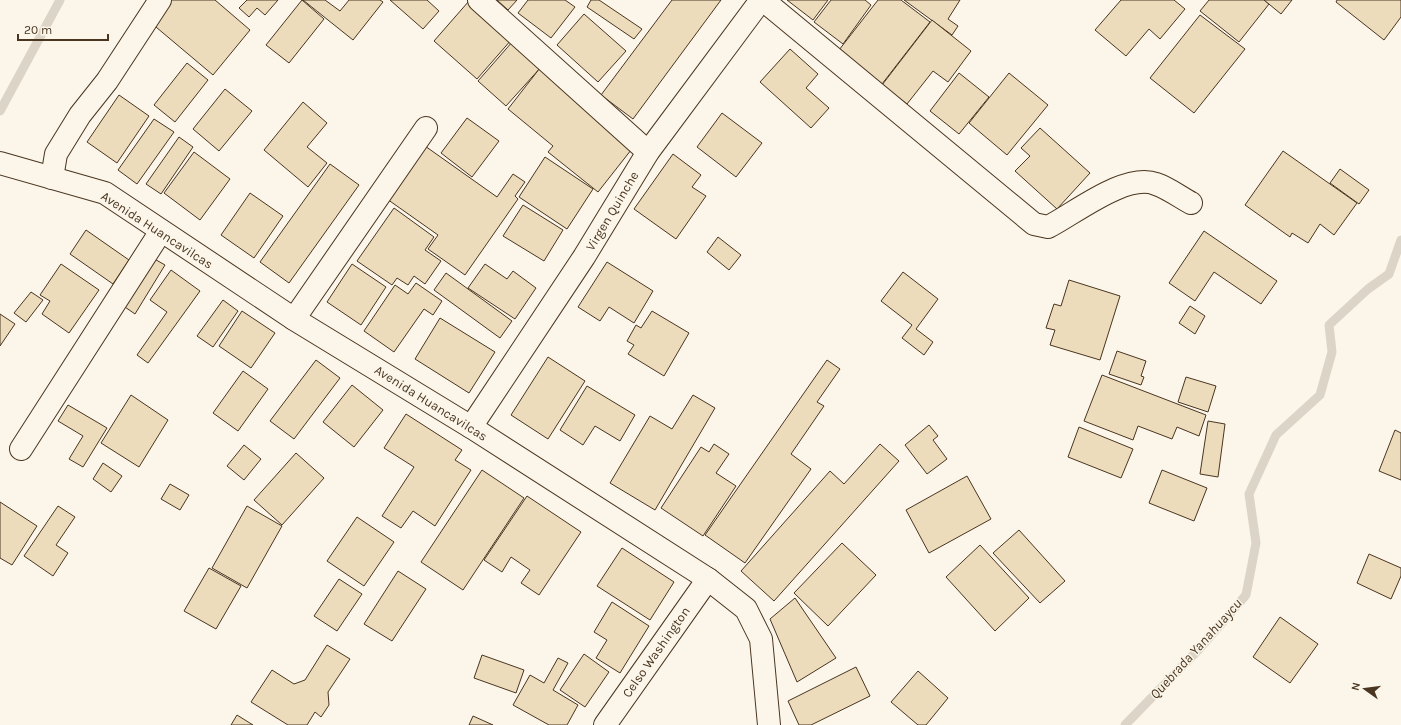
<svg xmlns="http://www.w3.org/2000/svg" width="1401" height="725" font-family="Karla,sans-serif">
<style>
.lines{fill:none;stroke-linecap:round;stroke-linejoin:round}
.stream{stroke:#dcd4c6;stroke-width:9}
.building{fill:#ecdcbc;stroke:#4a3520}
.minor-casing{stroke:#4a3520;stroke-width:24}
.tertiary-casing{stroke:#4a3520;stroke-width:24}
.minor{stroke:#fbf6e9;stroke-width:22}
.tertiary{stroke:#fbf6e9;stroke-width:22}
.labels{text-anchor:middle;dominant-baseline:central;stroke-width:3;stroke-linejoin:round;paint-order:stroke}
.street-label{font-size:13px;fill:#4a3520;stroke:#fbf6e9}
.water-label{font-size:14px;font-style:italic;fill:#4a3520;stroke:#fbf6e9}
</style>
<rect width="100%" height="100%" fill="#fbf6e9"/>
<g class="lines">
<!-- stream -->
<g class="stream">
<path d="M0,111L60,0"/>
<path d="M1125,725L1200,648L1246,595L1256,543L1249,494L1276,435L1320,395L1332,352L1329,325L1368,289L1389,274L1401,240"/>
</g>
</g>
<!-- building -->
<g class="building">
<path d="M169,0H215L250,30L213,75L150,22Z"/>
<path d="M247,0H278L265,15L257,8L249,17L239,8Z"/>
<path d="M302,0L324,19L289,63L266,45Z"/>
<path d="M303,0H325L340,11L349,0H380L383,2L353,40Z"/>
<path d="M390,0H427L439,11L423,29Z"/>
<path d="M497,0H517L508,10Z"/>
<path d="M528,0H565L575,7L551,38L518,13Z"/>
<path d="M591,0H599L642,29L634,39L587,7Z"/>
<path d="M672,0H721L633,119L601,95Z"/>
<path d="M787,0H828L813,20Z"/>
<path d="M831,0H865L871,5L843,44L814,22Z"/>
<path d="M878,0H901L930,22L882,84L839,50Z"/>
<path d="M904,0H960L948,19L958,26L952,35Z"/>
<path d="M1121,0H1174L1185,9L1160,39L1149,29L1126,56L1095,30Z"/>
<path d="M1209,0H1264L1269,4L1239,42L1200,11Z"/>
<path d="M1264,0H1292L1281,14Z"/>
<path d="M1337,0H1401V17L1384,40L1336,2Z"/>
<path d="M469,1L512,39L477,79L434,41Z"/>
<path d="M584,14L626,51L598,82L557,45Z"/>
<path d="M1200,15L1245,49L1194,113L1150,78Z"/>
<path d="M932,20L971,51L948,82L933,71L907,104L882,85Z"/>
<path d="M513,41L542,66L506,106L478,81Z"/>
<path d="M790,49L818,74L806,88L829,108L811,128L760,82Z"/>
<path d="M187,63L208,80L175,122L154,105Z"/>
<path d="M540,68L635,145L598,192L548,152L553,146L508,109Z"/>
<path d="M959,73L989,97L959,134L930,111Z"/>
<path d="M1009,73L1048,105L1007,155L969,123Z"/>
<path d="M225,89L252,111L219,151L193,129Z"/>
<path d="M119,95L149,116L117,163L87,142Z"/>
<path d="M303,102L327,123L307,147L327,163L308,187L264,150Z"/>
<path d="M722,113L762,143L736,177L697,147Z"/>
<path d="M467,118L499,141L472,177L441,153Z"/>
<path d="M154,119L174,132L137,184L118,170Z"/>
<path d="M1040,128L1090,173L1057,209L1015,171L1030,156L1021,148Z"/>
<path d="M179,137L193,147L161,194L146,184Z"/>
<path d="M425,146L497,197L513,174L525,182L515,196L518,199L465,275L428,249L438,235L387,199Z"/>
<path d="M1283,151L1357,203L1334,235L1320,224L1308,243L1292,233L1290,237L1245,205Z"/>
<path d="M194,152L230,179L200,220L164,193Z"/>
<path d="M673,154L701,175L692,187L706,196L676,239L634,209Z"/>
<path d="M545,157L593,189L567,229L519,197Z"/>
<path d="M330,164L359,185L289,283L260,262Z"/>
<path d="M1340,169L1369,190L1359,204L1330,183Z"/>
<path d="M250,193L283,216L254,258L221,235Z"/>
<path d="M523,205L563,230L544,261L503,236Z"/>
<path d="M394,208L434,237L425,250L441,261L425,284L414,276L408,285L397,278L392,285L357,261Z"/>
<path d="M86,230L129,260L113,284L70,254Z"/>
<path d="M1204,231L1277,281L1261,304L1214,272L1195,301L1169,283Z"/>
<path d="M718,237L741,255L729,270L707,252Z"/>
<path d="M151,257L165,265L135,314L122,305Z"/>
<path d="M607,262L653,291L634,323L609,307L600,321L578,307Z"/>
<path d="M61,264L99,290L69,333L42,314L50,301L40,295Z"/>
<path d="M352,264L386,287L361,325L327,302Z"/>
<path d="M485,264L507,279L513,271L536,288L515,319L468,288Z"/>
<path d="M171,270L200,291L148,363L137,355L167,312L150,300Z"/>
<path d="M903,272L938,299L916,329L933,342L924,355L902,338L912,325L881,301Z"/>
<path d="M446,273L512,321L500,338L434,290Z"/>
<path d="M1069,280L1120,296L1100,360L1050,345L1055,330L1046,328L1054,304L1061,306Z"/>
<path d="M416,283L442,301L433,315L424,309L394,352L364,331L395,285L408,294Z"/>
<path d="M31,292L43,300L26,322L14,313Z"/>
<path d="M223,300L238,311L213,347L197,336Z"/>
<path d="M1190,306L1205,316L1195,334L1179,323Z"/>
<path d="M242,311L275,333L251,368L219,346Z"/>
<path d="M652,311L689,333L664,376L628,354L634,345L627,341L636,325L641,328Z"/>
<path d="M0,314L15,324L0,346Z"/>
<path d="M440,318L495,352L469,393L415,359Z"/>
<path d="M1117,351L1146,361L1141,376L1144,377L1141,385L1109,374Z"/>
<path d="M548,357L585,381L548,439L511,415Z"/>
<path d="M316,360L340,378L294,439L270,421Z"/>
<path d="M827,360L840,369L817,402L824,406L791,454L811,469L745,563L705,535Z"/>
<path d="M243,371L268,389L238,431L213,413Z"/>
<path d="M1102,375L1206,415L1199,436L1177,427L1172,439L1138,426L1133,440L1084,421Z"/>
<path d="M1186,377L1216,386L1208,412L1178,402Z"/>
<path d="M352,385L383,410L354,447L323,422Z"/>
<path d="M587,386L635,415L620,441L595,426L583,445L560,430Z"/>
<path d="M131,395L168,420L139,467L101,443Z"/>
<path d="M693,395L715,408L655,510L610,483L650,416L672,429Z"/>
<path d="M68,405L107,428L83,467L69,459L83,436L58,421Z"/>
<path d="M406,414L462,450L455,460L471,470L435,526L413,511L401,528L382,516L414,467L384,448Z"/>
<path d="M1208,421L1225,424L1218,477L1200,474Z"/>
<path d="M929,425L938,436L933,440L947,459L927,474L905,445Z"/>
<path d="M1079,427L1133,449L1121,478L1068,457Z"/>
<path d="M1395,430L1401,433V480L1379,471Z"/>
<path d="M714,444L729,454L716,473L736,486L703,536L661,508L701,447L709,452Z"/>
<path d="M880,444L899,461L774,601L741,571L830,471L844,484Z"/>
<path d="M244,445L261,459L244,480L227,466Z"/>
<path d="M296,453L324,478L282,525L254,500Z"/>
<path d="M103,463L122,476L111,492L93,479Z"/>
<path d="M482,470L524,498L463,590L421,562Z"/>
<path d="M1162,470L1207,488L1194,521L1149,503Z"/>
<path d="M967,476L991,519L929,553L906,510Z"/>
<path d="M170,484L189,495L180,510L161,499Z"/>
<path d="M527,496L581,532L539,595L521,583L530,570L511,557L502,572L484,560Z"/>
<path d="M0,502L37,526L12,565L0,558Z"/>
<path d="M58,506L75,517L56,545L68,553L53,576L24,556Z"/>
<path d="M247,506L282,526L247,588L212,568Z"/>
<path d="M357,517L394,542L364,586L327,561Z"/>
<path d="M1019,530L1065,581L1040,603L993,553Z"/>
<path d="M842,543L876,575L828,626L794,593Z"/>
<path d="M980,545L1029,598L995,631L946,577Z"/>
<path d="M622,548L674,582L650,620L597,586Z"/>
<path d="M1369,554L1401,568V576L1391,599L1357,583Z"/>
<path d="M209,568L241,586L216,629L184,611Z"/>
<path d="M398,571L426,589L392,641L364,624Z"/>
<path d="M339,579L362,594L337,631L314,616Z"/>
<path d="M795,598L836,658L797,682L770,619Z"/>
<path d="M612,602L649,626L620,673L596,658L607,640L594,632Z"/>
<path d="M1280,617L1318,644L1290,683L1253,657Z"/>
<path d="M327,645L350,659L328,692L329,705L321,717L315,712L307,725H288L251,702L272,670L294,684L305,680Z"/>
<path d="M584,654L609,672L585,707L560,690Z"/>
<path d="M482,655L524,670L516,693L474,678Z"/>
<path d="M558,658L568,663L553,690L578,705L567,725H549L513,705L530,675L544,683Z"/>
<path d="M856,667L870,696L811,725H799L788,701Z"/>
<path d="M918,671L948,698L926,725H918L891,702Z"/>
<path d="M237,715L253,725H231Z"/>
<path d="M473,716L493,725H469Z"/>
</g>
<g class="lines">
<!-- minor casing -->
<g class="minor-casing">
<g id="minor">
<path d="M479,0L648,152"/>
<path d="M763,0L1034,224L1048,227C1074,214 1126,172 1156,184C1168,188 1180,197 1191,203"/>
<path d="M52,178L56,154L80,115L107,81L160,0"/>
<path d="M294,319L426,128"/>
<path d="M471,427L584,257L648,152L761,0"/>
<path d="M21,449L161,231"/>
<path d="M605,725L708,579"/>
</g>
</g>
<!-- tertiary casing -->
<g class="tertiary-casing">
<path id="tertiary" d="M0,163L105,193L294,319L471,427L708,579L746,609L761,639L769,725"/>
</g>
<!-- minor -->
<use href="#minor" class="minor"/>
<!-- tertiary -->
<use href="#tertiary" class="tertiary"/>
</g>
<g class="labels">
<!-- street labels -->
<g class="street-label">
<text transform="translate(612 211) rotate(-59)">Virgen Quinche</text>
<text transform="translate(157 230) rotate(33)">Avenida Huancavilcas</text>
<text transform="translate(431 403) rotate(32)">Avenida Huancavilcas</text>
<text transform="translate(656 652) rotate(-55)">Celso Washington</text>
</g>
<!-- water labels -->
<g class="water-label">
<text transform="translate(1196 649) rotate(-48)">Quebrada Yanahuaycu</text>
</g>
</g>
<!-- north arrow -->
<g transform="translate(1365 689) rotate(284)" stroke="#fbf6e9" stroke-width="3" paint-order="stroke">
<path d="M0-3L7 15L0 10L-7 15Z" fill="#4a3520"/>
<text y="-6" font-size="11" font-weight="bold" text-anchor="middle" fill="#4a3520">N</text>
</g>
<!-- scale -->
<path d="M18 34v6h90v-6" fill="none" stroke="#4a3520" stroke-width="2"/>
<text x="24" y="34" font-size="12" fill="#4a3520" stroke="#fbf6e9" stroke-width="3" paint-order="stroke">20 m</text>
</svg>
